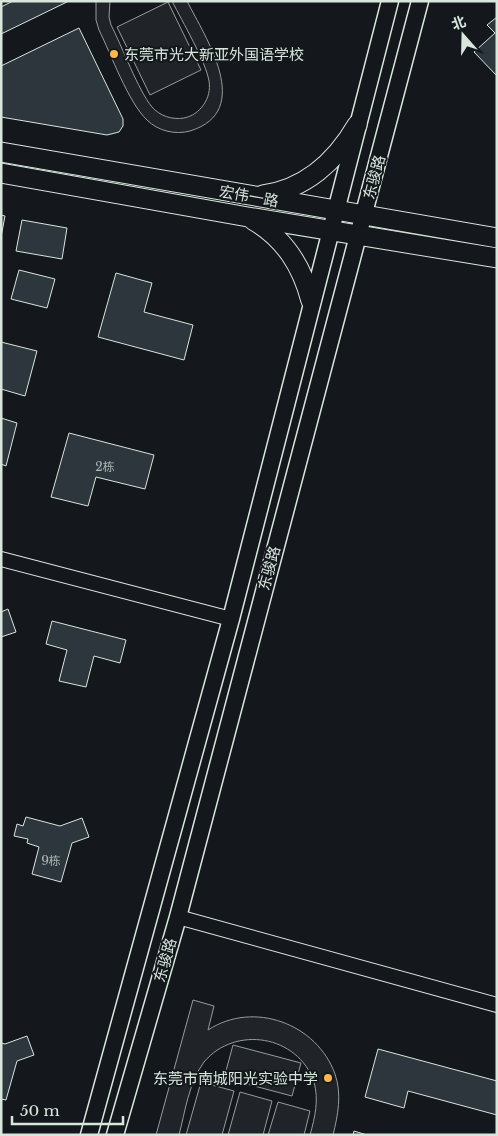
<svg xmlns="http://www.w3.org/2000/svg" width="498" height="1136" font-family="'Libre Baskerville','Noto Sans SC',serif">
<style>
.green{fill:#202428;stroke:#939e99}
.building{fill:#2c363c;stroke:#d8e6dc}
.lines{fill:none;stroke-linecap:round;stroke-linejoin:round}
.minor-casing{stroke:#d8e6dc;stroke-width:16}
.tertiary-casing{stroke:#d8e6dc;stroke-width:19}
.secondary-casing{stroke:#d8e6dc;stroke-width:21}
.minor{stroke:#14181c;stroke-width:14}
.tertiary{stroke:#14181c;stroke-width:16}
.secondary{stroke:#14181c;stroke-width:19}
.poi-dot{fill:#ffb74d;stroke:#14181c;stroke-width:2}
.labels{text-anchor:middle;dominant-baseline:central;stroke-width:4;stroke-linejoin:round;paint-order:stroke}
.number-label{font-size:12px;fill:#adbab4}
.poi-label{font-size:15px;fill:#d8e6dc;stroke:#14181c;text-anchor:start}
.street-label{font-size:15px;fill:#d8e6dc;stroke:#14181c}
</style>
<rect width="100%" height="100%" fill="#14181c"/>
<!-- green -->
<g class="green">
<path d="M96,1H110L109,17L111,25C122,46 138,90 152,107C160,116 172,120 184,118C200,115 212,98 209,81C206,62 182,21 172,1H187C205,37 255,111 190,131C175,135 158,131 147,120C128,102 111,54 99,30L96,20Z"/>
<path d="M168,2L201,70L150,95L117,27Z"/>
<path d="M193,1000L214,1006L208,1030C254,1000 317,1024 335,1074C342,1094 338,1115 333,1135H310C315,1117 319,1100 314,1082C298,1035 235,1025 204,1062C189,1082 185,1112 179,1135H156Z"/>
<path d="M233,1045L301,1063L292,1096L224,1078Z"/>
<path d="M201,1082L234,1091L222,1135H186Z"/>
<path d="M240,1092L272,1101L263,1135H228Z"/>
<path d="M278,1102L310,1111L304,1135H268Z"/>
</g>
<!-- building -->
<g class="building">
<path d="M13,1H69L1,34V7Z"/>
<path d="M497,17V74L496,75L474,52L495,33L487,25Z"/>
<path d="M79,28L123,119V126L119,132L107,135L1,117V66Z"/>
<path d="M1,215L5,216L1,237Z"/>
<path d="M22,220L67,228L62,259L16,251Z"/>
<path d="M19,270L55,279L47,308L11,299Z"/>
<path d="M116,273L152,283L144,312L193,325L184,360L98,337Z"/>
<path d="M1,342L37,351L25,396L1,389Z"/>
<path d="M1,418L17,423L6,466L1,464Z"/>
<path d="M69,433L154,455L145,489L96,477L88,506L51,497Z"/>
<path d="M8,609L16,632L1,637V612Z"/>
<path d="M52,621L126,640L120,663L94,656L86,687L59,681L67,650L46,644Z"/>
<path d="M26,817L60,826L82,818L89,837L72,843L61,882L32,874L39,847L27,843L28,839L14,836L17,824L23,826Z"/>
<path d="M27,1036L34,1055L17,1061L6,1100L1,1099V1043L5,1044Z"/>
<path d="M378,1049L497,1081V1115L408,1091L404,1108L365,1097Z"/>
<path d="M354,1131L367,1135H353Z"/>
</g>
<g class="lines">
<!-- minor casing -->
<g class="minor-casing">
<g id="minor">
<path d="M1,559L231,619"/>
<path d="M178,917L497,1005"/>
</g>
</g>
<!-- tertiary casing -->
<g class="tertiary-casing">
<g id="tertiary">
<path d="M89,1135L231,619L390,1"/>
<path d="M115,1135L178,917L420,1"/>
</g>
</g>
<!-- secondary casing -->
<g class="secondary-casing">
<g id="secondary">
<path d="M1,152L497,238"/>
<path d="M1,173L248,217L497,258"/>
<path d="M263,195C305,189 336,161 357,125"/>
<path d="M253,220C285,239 302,266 311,301"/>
</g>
</g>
<!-- minor -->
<use href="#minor" class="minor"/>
<!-- tertiary -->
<use href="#tertiary" class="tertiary"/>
<!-- secondary -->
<use href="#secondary" class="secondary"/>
</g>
<!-- markers -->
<g class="poi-dot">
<circle cx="114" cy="54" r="5"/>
<circle cx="328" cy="1078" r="5"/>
</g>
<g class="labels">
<!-- number labels -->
<g class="number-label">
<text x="105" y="466">2栋</text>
<text x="51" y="860">9栋</text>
</g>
<!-- poi labels -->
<g class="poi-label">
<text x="124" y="54">东莞市光大新亚外国语学校</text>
<text x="318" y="1078" text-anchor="end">东莞市南城阳光实验中学</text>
</g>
<!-- street labels -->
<g class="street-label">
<text transform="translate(374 177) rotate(-75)">东骏路</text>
<text transform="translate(249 196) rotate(10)">宏伟一路</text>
<text transform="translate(269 568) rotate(-75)">东骏路</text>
<text transform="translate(165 960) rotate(-74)">东骏路</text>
</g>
</g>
<!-- border -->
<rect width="498" height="1136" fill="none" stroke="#d8e6dc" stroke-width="5"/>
<!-- north arrow -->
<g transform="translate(463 35) rotate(340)" stroke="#14181c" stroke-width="4" paint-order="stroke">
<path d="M0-4L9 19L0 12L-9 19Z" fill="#d8e6dc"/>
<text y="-8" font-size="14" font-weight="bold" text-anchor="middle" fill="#d8e6dc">北</text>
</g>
<!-- scale -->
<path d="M12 1116v8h111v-8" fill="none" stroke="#d8e6dc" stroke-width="2.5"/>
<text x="20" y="1116" font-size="15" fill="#d8e6dc" stroke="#14181c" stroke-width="4" paint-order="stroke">50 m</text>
</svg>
